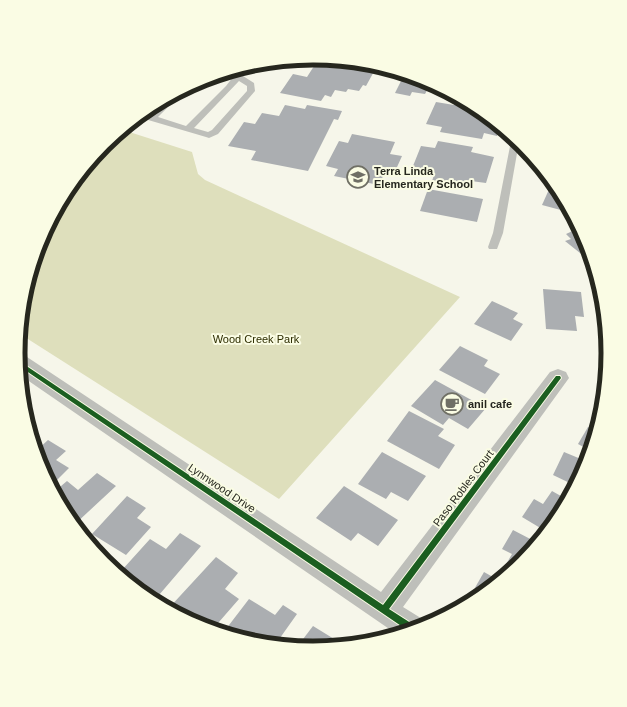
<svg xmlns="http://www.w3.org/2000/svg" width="627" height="707" font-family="Arial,sans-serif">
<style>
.green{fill:#dedfbc}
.building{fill:#abaeb1}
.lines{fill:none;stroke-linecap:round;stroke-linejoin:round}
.service{fill:#bebfba;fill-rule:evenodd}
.minor{fill:#bebfba;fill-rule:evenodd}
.cycleway-casing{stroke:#fafce4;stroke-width:2}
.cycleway{fill:#1b5e20;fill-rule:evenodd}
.labels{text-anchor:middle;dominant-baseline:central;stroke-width:4;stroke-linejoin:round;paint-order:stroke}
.poi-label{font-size:11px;font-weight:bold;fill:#26271e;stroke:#fafce4;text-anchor:start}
.park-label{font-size:11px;fill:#2d2d01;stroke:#fafce4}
.street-label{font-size:11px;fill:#26271e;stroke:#fafce4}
.rim{fill:none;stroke:#26271e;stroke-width:5}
</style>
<rect width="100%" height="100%" fill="#f6f6ea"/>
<!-- green -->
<path class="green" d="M123,130L192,152L198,174L205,180L460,297L279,499L20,334L24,296L41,240L68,189L105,144Z"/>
<!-- building -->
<g class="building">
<path d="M341,61L377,66L366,86L363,85L359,91L348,89L346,92L335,90L331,97L325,95L321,101L280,93L293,74L307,77L316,63L322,64L324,62L339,64Z"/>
<path d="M397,71L431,83L425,94L412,92L410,96L395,93L403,77L395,76Z"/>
<path d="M457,99L462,100L478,108L500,126L497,136L484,133L482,139L440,132L442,127L426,124L436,102L454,105Z"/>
<path d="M285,105L305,109L307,105L342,111L338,120L334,119L308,171L251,160L256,151L228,146L244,122L255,124L262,113L279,116Z"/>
<path d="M352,134L395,142L390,154L402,156L393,176L384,174L379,185L334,176L338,169L326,166L339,141L348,143Z"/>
<path d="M438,141L473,147L471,152L494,157L486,183L471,181L469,188L432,181L434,175L411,171L421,146L435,148Z"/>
<path d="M551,185L557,187L559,190L572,213L542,205Z"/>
<path d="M428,189L483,199L477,222L420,211Z"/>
<path d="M579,228L587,241L591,254L585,257L565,241L571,239L566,234Z"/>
<path d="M543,289L581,292L584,317L575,316L577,331L546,329Z"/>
<path d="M492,301L518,313L513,319L523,324L511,341L474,324Z"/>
<path d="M460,346L488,360L484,366L500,374L485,394L439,370Z"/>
<path d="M435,380L486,408L468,429L449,418L443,425L411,406Z"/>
<path d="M409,411L444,429L438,436L455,445L439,469L387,441Z"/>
<path d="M588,427L597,431L591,451L578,444Z"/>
<path d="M48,440L66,451L56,460L69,468L51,486L40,466L36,451Z"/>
<path d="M382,452L426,476L408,501L391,492L386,499L358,484Z"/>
<path d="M564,452L588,462L576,486L553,475Z"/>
<path d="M97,473L116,486L74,525L68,517L54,492L67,481L78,490Z"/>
<path d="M344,486L398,520L378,546L358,533L351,541L316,518Z"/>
<path d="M552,491L568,500L559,518L547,532L522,517L534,499L543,504Z"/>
<path d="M127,496L146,508L137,518L151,527L126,555L92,534Z"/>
<path d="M513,530L538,543L522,563L508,575L502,571L512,554L502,549Z"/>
<path d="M180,533L201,546L159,595L122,570L150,539L166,549Z"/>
<path d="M216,557L238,573L225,589L239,599L212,630L200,626L168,609Z"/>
<path d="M484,572L500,581L480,598L472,593Z"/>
<path d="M249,599L275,615L283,605L297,614L275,645L256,643L239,638L226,629Z"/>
<path d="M313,626L339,642L336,647L313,649L297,647Z"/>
</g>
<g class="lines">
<!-- service -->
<g class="service">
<path d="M249,66L250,67L243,76L254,83L255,91L218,134L209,138L206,137L138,117L143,113L150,115L166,99L179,92L180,94L179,96L158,117L186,126L226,86L240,68ZM239,81L247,86V91L212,130L208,132L194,128Z"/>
<path d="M512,136L519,142L503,233L497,249H489L488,247L493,233Z"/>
</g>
<!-- minor -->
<path class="minor" d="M18,355L27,357L381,592L550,372L558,369L566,372L569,378L403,607L424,620L427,626L398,635L20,375Z"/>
<!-- cycleway casing -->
<g class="cycleway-casing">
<path id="cycleway" d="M19,361L383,605L556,376H560L561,378L389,609L417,627L418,629L410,632L19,366Z"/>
</g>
<!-- cycleway -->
<use href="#cycleway" class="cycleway"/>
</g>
<!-- icons -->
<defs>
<g id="school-ring" transform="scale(1.15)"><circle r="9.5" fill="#fafce4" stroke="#6f6f65" stroke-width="1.5"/><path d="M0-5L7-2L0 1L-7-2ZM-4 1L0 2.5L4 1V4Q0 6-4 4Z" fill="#6f6f65"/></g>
<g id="cafe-ring" transform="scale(1.15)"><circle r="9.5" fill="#fafce4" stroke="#6f6f65" stroke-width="1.5"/><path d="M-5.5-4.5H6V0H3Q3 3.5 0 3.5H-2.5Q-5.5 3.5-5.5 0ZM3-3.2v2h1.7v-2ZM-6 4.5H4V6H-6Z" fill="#6f6f65"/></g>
</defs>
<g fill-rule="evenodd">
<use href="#school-ring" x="358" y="177"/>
<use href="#cafe-ring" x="452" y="404"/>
</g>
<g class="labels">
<!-- poi labels -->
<g class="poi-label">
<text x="374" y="171">Terra Linda<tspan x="374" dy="13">Elementary School</tspan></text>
<text x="468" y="404">anil cafe</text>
</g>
<!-- park labels -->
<g class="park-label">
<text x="256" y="339">Wood Creek Park</text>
</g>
<!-- street labels -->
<g class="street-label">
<text transform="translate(222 488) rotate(34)">Lynnwood Drive</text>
<text transform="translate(463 488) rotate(-53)">Paso Robles Court</text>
</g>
</g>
<!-- crop -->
<path d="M0 0H627V707H0ZM25 353a288 288 0 1 1 576 0a288 288 0 1 1-576 0Z" fill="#fafce4" fill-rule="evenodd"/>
<path class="rim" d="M25 353a288 288 0 1 1 576 0a288 288 0 1 1-576 0Z"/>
</svg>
